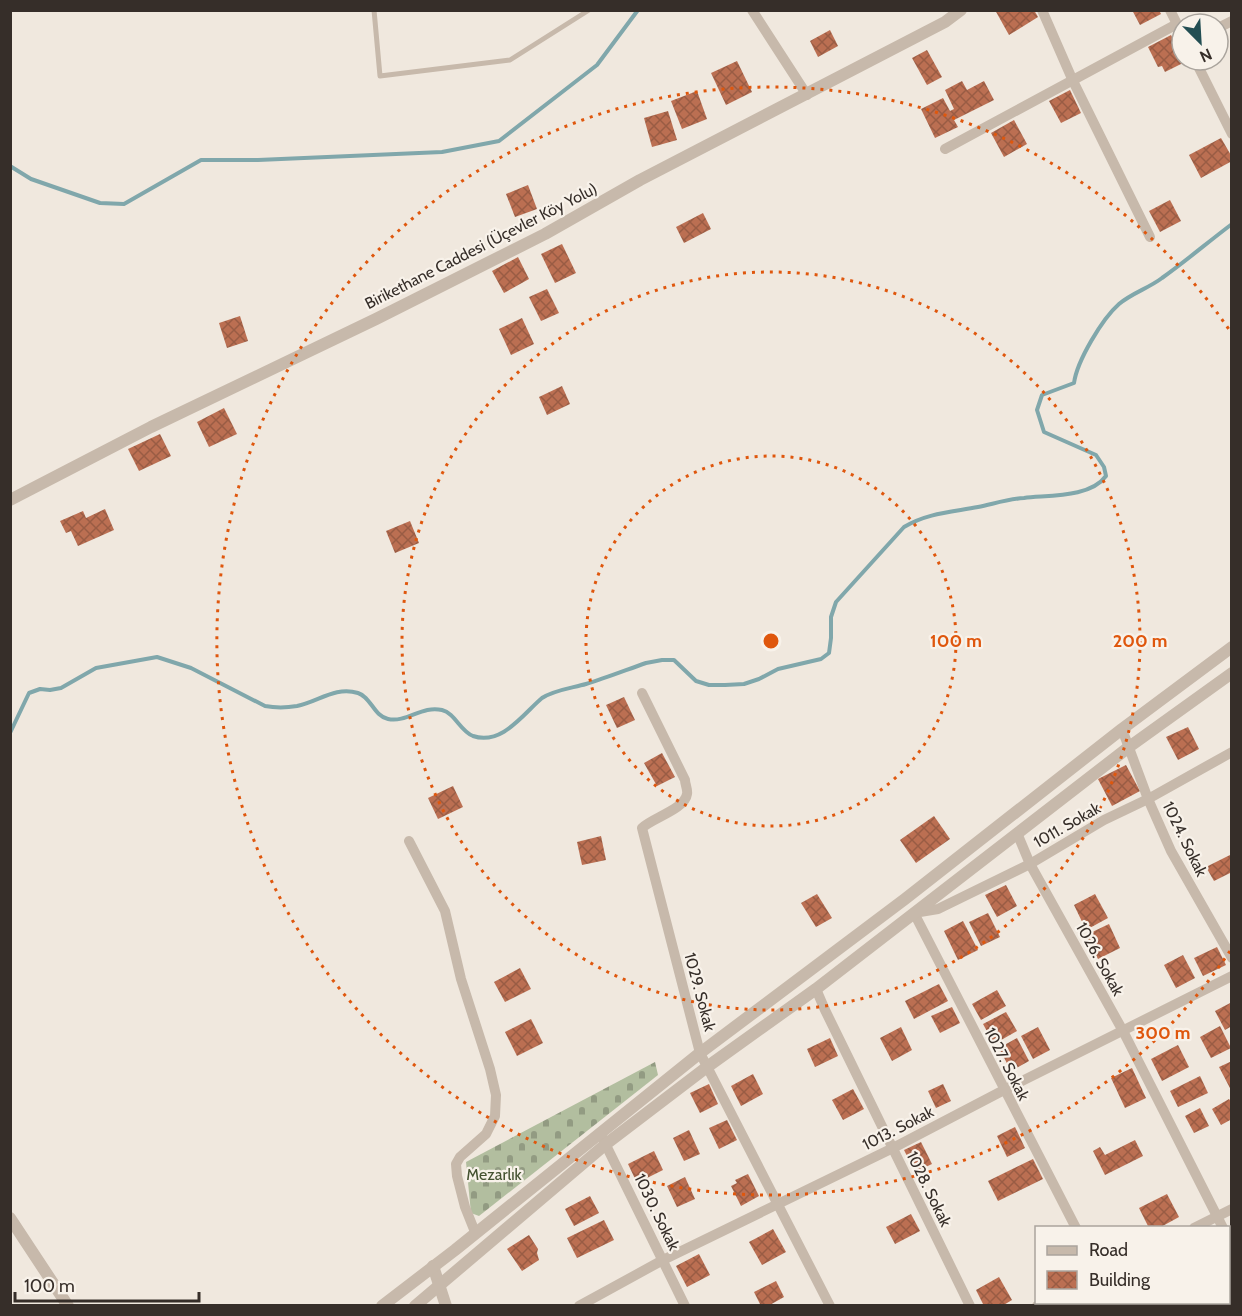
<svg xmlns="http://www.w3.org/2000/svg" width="1242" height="1316" font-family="Cabin,sans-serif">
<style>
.cemetery{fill:url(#cemetery-stones)}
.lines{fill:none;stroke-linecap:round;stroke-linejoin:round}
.stream{stroke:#80a7ab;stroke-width:4}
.building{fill:url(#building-cross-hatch)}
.service{stroke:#c7b9ab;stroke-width:5}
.minor{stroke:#c7b9ab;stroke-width:10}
.tertiary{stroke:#c7b9ab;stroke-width:12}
.ring{fill:none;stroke:#df570d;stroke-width:3;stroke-dasharray:3 6}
.labels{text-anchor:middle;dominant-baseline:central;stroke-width:4.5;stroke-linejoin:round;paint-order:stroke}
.street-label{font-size:16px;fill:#362e29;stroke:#f8f2ea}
.park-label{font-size:16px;fill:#445230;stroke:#f8f2ea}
.centre{fill:#df570d;stroke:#f8f2ea;stroke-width:3}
.ring-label{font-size:18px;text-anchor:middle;font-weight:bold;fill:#df570d;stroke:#f8f2ea;stroke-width:4.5;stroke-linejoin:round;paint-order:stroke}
</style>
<defs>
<pattern id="cemetery-stones" width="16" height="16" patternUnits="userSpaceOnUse" patternTransform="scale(1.5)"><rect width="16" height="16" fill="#b2be9f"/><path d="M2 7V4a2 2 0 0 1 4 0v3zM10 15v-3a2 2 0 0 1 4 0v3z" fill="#929b82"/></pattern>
<pattern id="building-cross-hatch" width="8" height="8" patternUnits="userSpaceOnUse" patternTransform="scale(1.5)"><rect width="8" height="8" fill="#bb6f52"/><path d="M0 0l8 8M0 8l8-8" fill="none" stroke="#995c44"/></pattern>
</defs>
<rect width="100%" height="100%" fill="#f0e8de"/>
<!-- cemetery -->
<path class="cemetery" d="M655,1062L658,1075L479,1216L471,1213L466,1162Z"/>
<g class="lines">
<!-- stream -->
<g class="stream">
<path d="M10,166L31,179L100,203L124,204L201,160H258L442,152L499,141L597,65L638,10"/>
<path d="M10,733L29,693L40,689L50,690L61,688L96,668L157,657L191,668L265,706C276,708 285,708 297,706C318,702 335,686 358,693C371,697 374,716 388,719C407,723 422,705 442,710C455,713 460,731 473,736C502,746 524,713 542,698C554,690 572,688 586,684C606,678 626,670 646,663L662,660H674L696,681L709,685H725L744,684L759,679L778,669L821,659L829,653L831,638V617L836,602L904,527C927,513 952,512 978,507C993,504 1008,499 1024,498C1048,495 1090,498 1106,476L1104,467L1096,455L1044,432L1037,410L1042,395L1074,383C1077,361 1102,319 1119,304C1132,293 1149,288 1162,278C1186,261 1208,242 1232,224"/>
</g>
</g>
<!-- building -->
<g class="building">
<path d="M995,10H1034L1038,17L1009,35Z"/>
<path d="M1132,10H1159L1161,14L1140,25Z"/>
<path d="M830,30L838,46L818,57L810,41Z"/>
<path d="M1171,35L1185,62L1165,72L1162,66L1158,67L1148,47Z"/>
<path d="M927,50L942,77L927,85L912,58Z"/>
<path d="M737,61L752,92L726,105L711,73Z"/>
<path d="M962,81L967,90L984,81L994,100L954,120L958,127L935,138L921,109L943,98L950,111L954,109L945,90Z"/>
<path d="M1070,90L1081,113L1061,123L1049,101Z"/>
<path d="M697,91L707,119L682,129L671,101Z"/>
<path d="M668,111L677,140L652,147L644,118Z"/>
<path d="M1014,120L1027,144L1004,157L991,133Z"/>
<path d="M1221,138L1232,157V161L1201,178L1189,155Z"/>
<path d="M528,185L537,209L515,217L506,194Z"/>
<path d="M1170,200L1181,221L1160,232L1149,211Z"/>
<path d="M703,213L711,229L684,243L676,227Z"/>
<path d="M562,244L576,273L555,283L541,254Z"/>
<path d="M518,257L529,279L504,293L492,271Z"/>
<path d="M547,289L559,313L541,321L529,297Z"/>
<path d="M240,316L248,341L227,348L219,323Z"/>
<path d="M522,318L534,344L511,355L499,329Z"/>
<path d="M562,386L570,404L547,415L539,397Z"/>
<path d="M224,408L237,434L209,447L197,422Z"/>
<path d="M160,434L171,456L139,471L128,449Z"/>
<path d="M105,509L114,530L78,546L71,531L66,533L60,521L83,511L86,518Z"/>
<path d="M410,521L419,543L395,553L386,531Z"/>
<path d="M624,697L635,720L617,728L606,705Z"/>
<path d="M1188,727L1199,749L1178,760L1166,737Z"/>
<path d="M662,753L675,777L657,786L644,763Z"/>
<path d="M1126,765L1140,791L1112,806L1098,779Z"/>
<path d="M453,786L463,807L438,819L428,798Z"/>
<path d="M934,816L950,839L916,863L900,840Z"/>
<path d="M601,836L606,860L582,865L577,842Z"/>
<path d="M1230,855L1232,872L1214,881L1206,867Z"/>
<path d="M1006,885L1017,906L997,917L985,895Z"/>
<path d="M817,894L832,918L816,927L801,903Z"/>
<path d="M1095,894L1108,918L1086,930L1074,905Z"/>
<path d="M988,913L1000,937L981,946L969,922Z"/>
<path d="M963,921L978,950L958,960L944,931Z"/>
<path d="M1109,924L1120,948L1098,959L1086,935Z"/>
<path d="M1217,947L1226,965L1203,976L1194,958Z"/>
<path d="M1183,955L1195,978L1176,988L1164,965Z"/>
<path d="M520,968L531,989L505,1002L494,982Z"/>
<path d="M939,984L948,1001L914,1019L905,1001Z"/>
<path d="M997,990L1006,1006L981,1020L972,1004Z"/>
<path d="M1232,1002V1026L1225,1030L1215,1011Z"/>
<path d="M952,1007L960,1023L940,1033L931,1016Z"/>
<path d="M1006,1012L1017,1031L994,1044L983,1024Z"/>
<path d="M531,1019L543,1043L517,1056L505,1032Z"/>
<path d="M1220,1026L1231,1048L1211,1058L1200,1037Z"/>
<path d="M901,1027L912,1050L892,1061L880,1038Z"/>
<path d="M1038,1027L1050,1050L1033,1059L1021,1036Z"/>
<path d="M830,1038L838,1056L815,1067L807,1049Z"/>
<path d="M1017,1038L1029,1061L1011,1071L999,1048Z"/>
<path d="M1178,1045L1189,1067L1162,1081L1151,1059Z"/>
<path d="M1232,1061V1092L1219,1067Z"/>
<path d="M1132,1068L1146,1098L1125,1108L1111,1078Z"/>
<path d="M753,1074L763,1094L741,1106L731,1086Z"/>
<path d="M1200,1076L1208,1093L1178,1107L1170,1091Z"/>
<path d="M709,1084L718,1104L700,1113L690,1093Z"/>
<path d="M943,1084L951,1101L936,1108L928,1091Z"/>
<path d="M853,1089L864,1109L843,1120L832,1100Z"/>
<path d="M1229,1099L1232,1103V1119L1221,1125L1212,1109Z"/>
<path d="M1200,1108L1209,1126L1194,1133L1185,1116Z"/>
<path d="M727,1120L737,1140L719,1149L709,1128Z"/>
<path d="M1015,1127L1025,1148L1007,1157L997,1136Z"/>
<path d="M689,1130L700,1154L684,1161L673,1138Z"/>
<path d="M1135,1140L1143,1156L1105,1175L1093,1151L1100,1147L1105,1155Z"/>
<path d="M921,1142L932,1164L915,1172L904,1150Z"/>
<path d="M654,1151L663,1170L637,1183L628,1164Z"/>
<path d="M1033,1159L1043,1179L998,1201L988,1181Z"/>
<path d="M748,1174L759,1196L741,1206L731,1186L737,1183L735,1180Z"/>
<path d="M685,1177L695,1199L677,1207L667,1186Z"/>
<path d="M1167,1194L1179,1217L1159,1228H1149L1139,1208Z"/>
<path d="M590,1196L599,1213L574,1226L565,1209Z"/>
<path d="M911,1214L920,1231L895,1244L886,1227Z"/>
<path d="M604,1220L614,1240L577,1258L567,1238Z"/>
<path d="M773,1229L786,1252L762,1265L749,1242Z"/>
<path d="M529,1235L538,1249L537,1253L539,1260L522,1271L507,1249Z"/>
<path d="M699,1254L710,1275L687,1287L676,1266Z"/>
<path d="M999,1277L1012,1300L1002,1306H984L976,1290Z"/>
<path d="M776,1281L784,1297L768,1306H761L754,1292Z"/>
<path d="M1089,1302H1143L1136,1306H1090Z"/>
</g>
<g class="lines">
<!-- service -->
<path class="service" d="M374,10L380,76L510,60L589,10"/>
<!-- minor -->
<g class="minor">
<path d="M752,10L807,95"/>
<path d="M1042,10L1073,81L1150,237"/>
<path d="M1170,10L1182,34"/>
<path d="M1218,28L1232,21"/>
<path d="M1195,60L1232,134"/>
<path d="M945,149L1177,24"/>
<path d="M642,693L685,780C685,784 688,790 687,794C685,809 652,818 642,828L700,1053L830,1306"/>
<path d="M1122,729L1148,799L1171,851L1232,958"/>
<path d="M1017,833L1030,864L1123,1031L1223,1228"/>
<path d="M409,841L445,911L461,979L490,1069L496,1095L495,1116L486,1134L460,1157L456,1164L457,1176L465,1207L475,1232"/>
<path d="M816,989L825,1010L970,1306"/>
<path d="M600,1133L685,1306"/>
<path d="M1076,1228L914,913L938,909L1030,864L1104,820L1148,799L1232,752"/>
<path d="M1194,1228L1232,1209"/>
<path d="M1228,1238L1232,1244"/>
<path d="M579,1306L663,1260L893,1148L1004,1090L1232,976"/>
<path d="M1037,1306L1043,1302"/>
</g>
<!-- tertiary -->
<g class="tertiary">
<path d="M10,500L151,427L376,319L545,234L640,180L945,22L961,10"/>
<path d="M10,1218L68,1306"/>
<path d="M433,1266L446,1306"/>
<path d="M382,1306L455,1250L700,1053L905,899L1122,729L1232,647"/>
<path d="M415,1306L606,1144L707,1067L816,989L1129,747L1232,673"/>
</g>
</g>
<!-- distance rings -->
<g class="ring">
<circle cx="771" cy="641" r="185"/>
<circle cx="771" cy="641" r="369"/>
<path d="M1230 951A554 554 0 1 1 1230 331"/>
</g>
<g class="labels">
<!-- street labels -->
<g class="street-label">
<text transform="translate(481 246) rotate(-27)">Birikethane Caddesi (Üçevler Köy Yolu)</text>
<text transform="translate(1067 825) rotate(-30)">1011. Sokak</text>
<text transform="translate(1185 839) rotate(64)">1024. Sokak</text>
<text transform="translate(1100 959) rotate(61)">1026. Sokak</text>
<text transform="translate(700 992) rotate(75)">1029. Sokak</text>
<text transform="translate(1007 1064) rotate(63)">1027. Sokak</text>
<text transform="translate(898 1128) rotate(-27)">1013. Sokak</text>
<text transform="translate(929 1189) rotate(64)">1028. Sokak</text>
<text transform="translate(657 1212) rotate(64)">1030. Sokak</text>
</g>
<!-- park labels -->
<g class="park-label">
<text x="494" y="1174">Mezarlık</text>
</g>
</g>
<circle cx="771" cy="641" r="9" class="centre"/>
<g class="ring-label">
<text x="956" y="647">100 m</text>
<text x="1140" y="647">200 m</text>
<text x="1163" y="1039">300 m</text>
</g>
<!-- border -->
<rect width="1242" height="1316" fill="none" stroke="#362e29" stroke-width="24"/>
<!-- legend -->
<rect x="1035" y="1226" width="195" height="78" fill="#f8f2ea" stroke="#aaa49d" stroke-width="1.5"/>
<rect x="1047" y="1246" width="30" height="9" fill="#c7b9ab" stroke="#aaa49d" stroke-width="1.5"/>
<text x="1089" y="1256" font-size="18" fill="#362e29">Road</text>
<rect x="1047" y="1271" width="30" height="18" fill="url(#building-cross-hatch)" stroke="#aaa49d" stroke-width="1.5"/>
<text x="1089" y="1286" font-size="18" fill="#362e29">Building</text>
<!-- north arrow -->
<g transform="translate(1200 42) rotate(156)"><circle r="28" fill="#f8f2ea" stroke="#aaa49d" stroke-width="1.5"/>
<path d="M0-4.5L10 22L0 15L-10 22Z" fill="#234e53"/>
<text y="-9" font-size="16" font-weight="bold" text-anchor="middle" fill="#362e29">N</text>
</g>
<!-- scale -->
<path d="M15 1292v9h184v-9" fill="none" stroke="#362e29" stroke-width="3"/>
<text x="24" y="1292" font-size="18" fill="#362e29" stroke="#f8f2ea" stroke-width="4.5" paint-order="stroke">100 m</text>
</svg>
